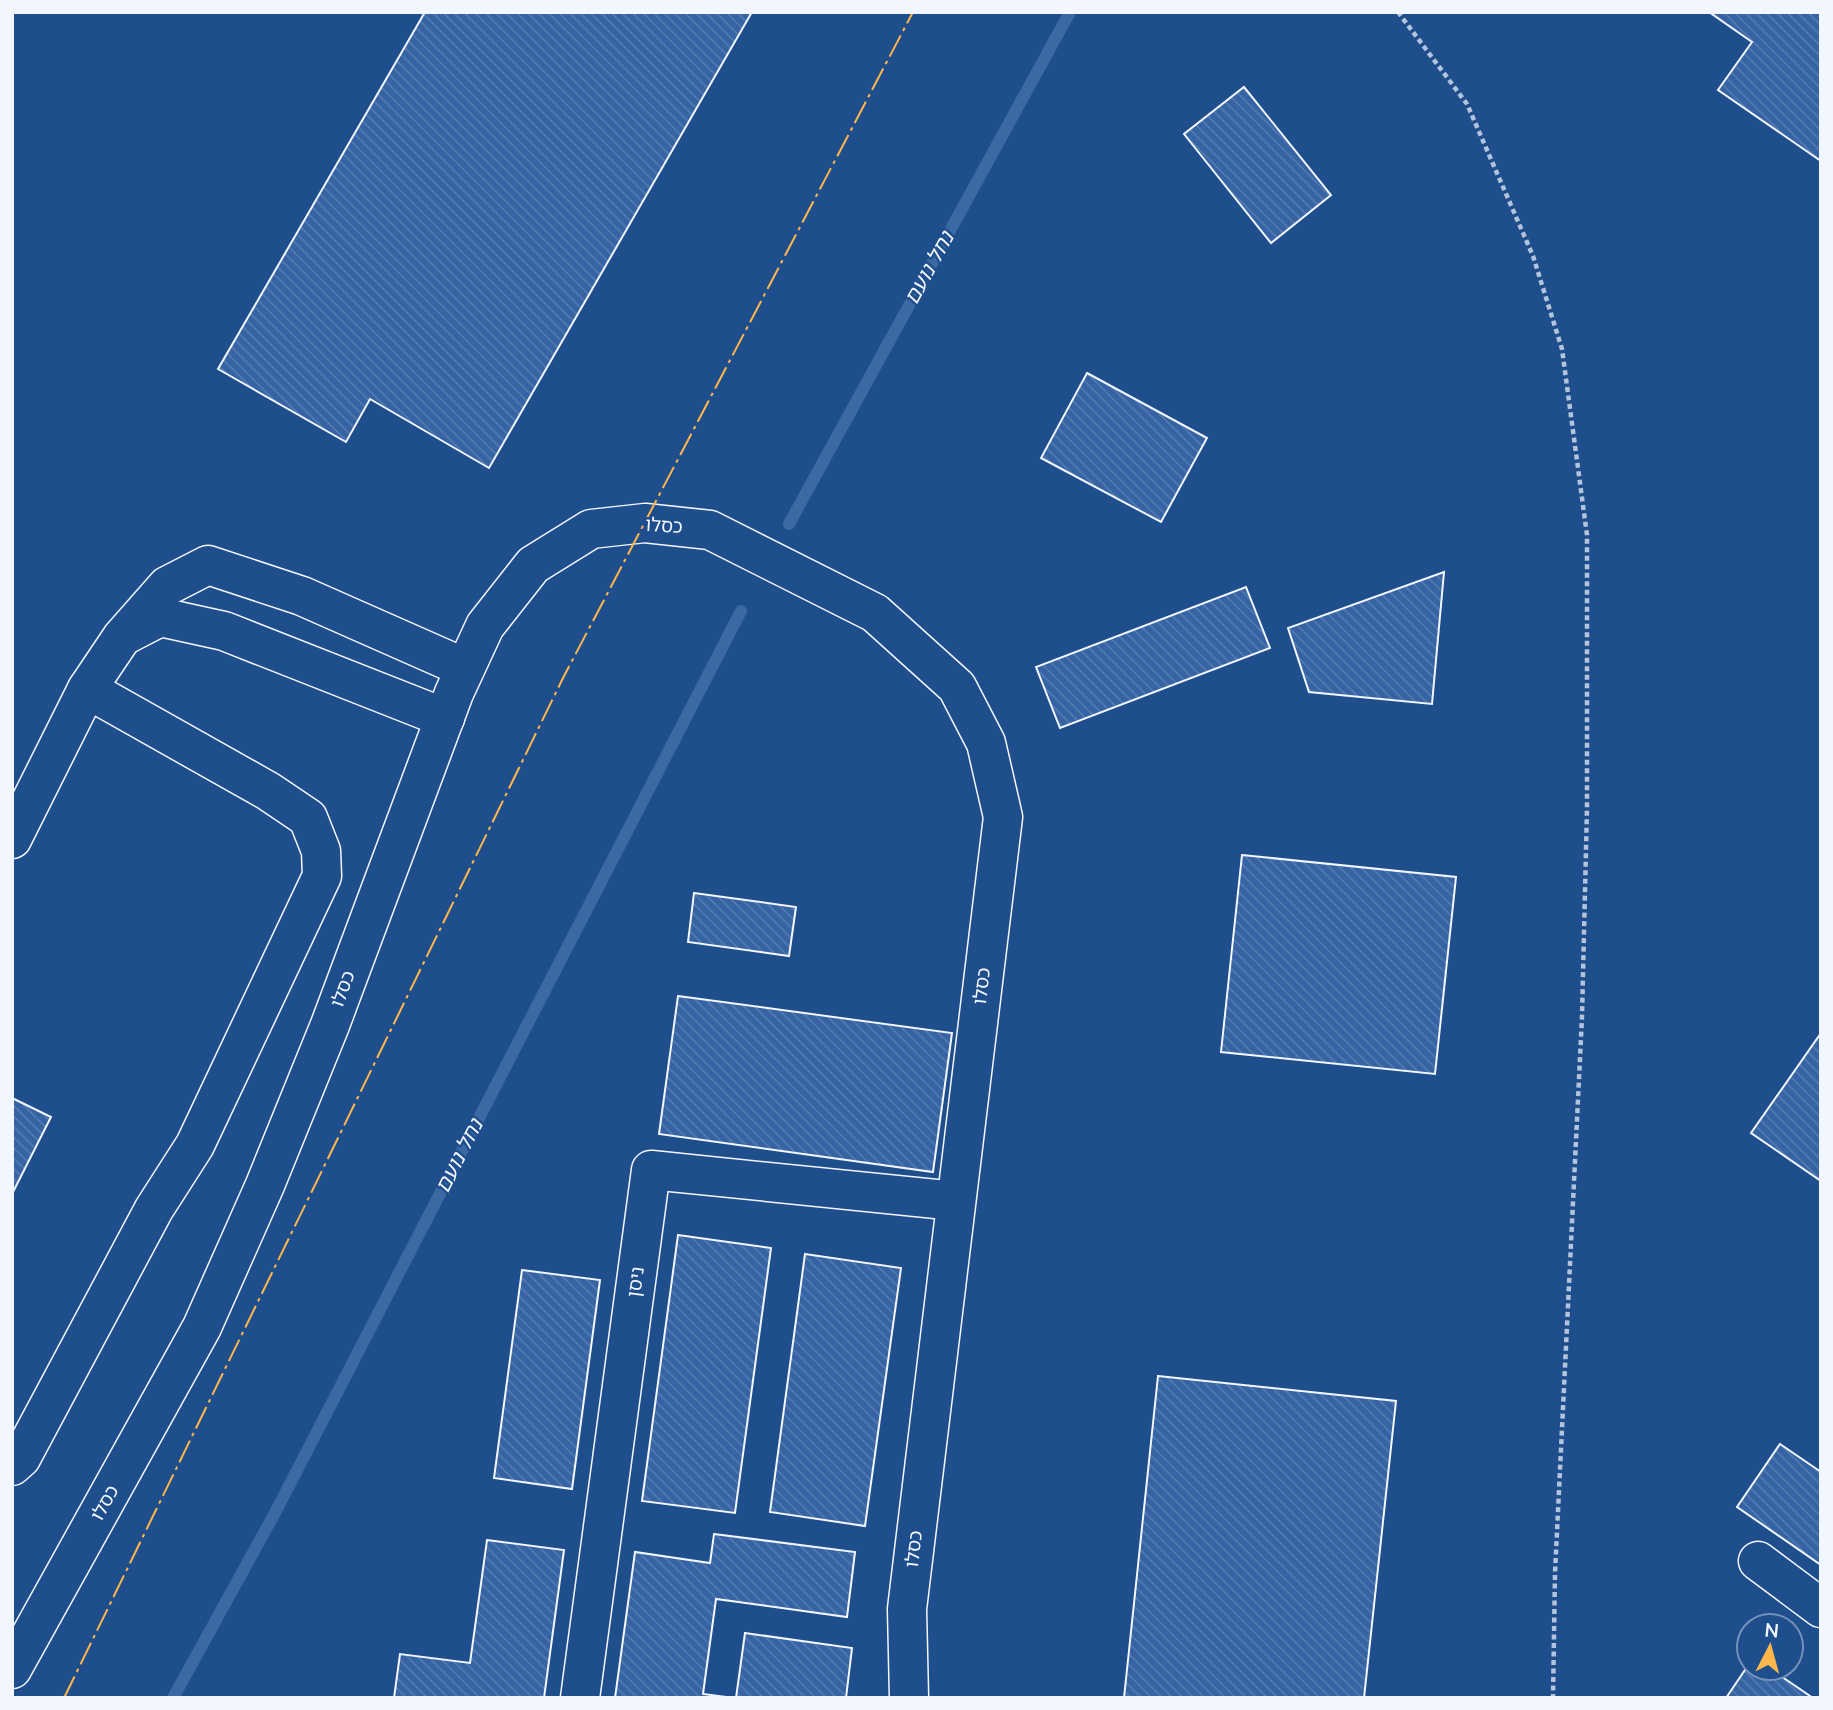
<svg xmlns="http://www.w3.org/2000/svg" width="1833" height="1710" font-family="'Nunito Sans','Noto Sans Hebrew',sans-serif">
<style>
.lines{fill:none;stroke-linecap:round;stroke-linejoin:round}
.stream{stroke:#3b69a3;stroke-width:12}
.building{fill:url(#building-back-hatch);stroke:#f2f6ff;stroke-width:2}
.minor-casing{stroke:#f2f6ff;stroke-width:41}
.path{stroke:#b3c4dc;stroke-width:4.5;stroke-dasharray:5 3.5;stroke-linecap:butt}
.minor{stroke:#1f4e8c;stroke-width:38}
.power{stroke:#ffb74d;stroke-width:2;stroke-dasharray:24 5 3.5 5;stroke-linecap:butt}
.labels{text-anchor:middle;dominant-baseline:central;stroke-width:5;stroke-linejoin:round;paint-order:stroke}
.street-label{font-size:19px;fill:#f2f6ff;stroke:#1f4e8c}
.water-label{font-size:21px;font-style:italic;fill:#f2f6ff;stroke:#1f4e8c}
</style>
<defs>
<pattern id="building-back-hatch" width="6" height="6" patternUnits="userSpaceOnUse" patternTransform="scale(1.75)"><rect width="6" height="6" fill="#3563a3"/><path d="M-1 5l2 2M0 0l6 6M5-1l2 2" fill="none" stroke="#537ab1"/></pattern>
</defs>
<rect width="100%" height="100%" fill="#1f4e8c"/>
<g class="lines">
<!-- stream -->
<g class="stream">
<path d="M789,524L1070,12"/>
<path d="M173,1698L276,1511L741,611"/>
</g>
</g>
<!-- building -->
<g class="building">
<path d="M425,12H752L489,468L370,399L346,442L218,369Z"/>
<path d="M1709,12H1821V161L1718,90L1752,42Z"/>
<path d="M1244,87L1331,195L1271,243L1184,134Z"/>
<path d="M1087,373L1207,438L1161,522L1041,458Z"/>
<path d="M1444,572L1432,704L1309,692L1288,628Z"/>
<path d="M1246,587L1270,648L1060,728L1036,667Z"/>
<path d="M1242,855L1456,877L1435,1074L1221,1052Z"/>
<path d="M694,893L796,907L789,956L688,942Z"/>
<path d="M678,996L952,1033L933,1172L659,1134Z"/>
<path d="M1821,1033V1181L1751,1133Z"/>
<path d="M12,1098L51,1117L12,1194Z"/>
<path d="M678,1235L771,1248L735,1513L642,1501Z"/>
<path d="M805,1254L901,1268L865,1526L770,1512Z"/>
<path d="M522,1270L600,1280L572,1489L494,1478Z"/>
<path d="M1158,1376L1396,1401L1364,1698H1124Z"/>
<path d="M1780,1444L1821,1472V1565L1737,1507Z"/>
<path d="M714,1534L855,1552L847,1617L716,1599L703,1694L734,1698H615L635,1552L710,1563Z"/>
<path d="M487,1540L564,1550L544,1698H394L400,1654L470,1663Z"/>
<path d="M745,1633L852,1648L846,1698H736Z"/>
<path d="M1749,1664V1668H1769L1813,1698H1726Z"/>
</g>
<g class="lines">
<!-- minor casing -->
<g class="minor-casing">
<g id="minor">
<path d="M127,634L160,617L224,631L445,718"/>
<path d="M12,839L87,689"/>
<path d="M12,1466L21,1458L154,1209L195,1145L322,876L321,851L308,818L268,791L87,689L122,637L167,586L208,565L302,596L465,668"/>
<path d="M1758,1561L1821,1608"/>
<path d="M12,1669L202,1327L265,1185L330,1025L454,693L485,626L533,565L591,529L645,523L710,530L875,613L957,687L986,743L1003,817L907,1609L909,1698"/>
<path d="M580,1698L651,1170L956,1201"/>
</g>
</g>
<!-- path -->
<path class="path" d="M1398,12L1467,104L1533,256L1562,349L1587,535V808L1582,1017L1555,1573L1553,1698"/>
<!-- minor -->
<use href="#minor" class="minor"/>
<!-- power -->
<path class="power" d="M64,1698L563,678L913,12"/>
</g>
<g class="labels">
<!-- street labels -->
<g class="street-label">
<text transform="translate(664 526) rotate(4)">כסלו</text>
<text transform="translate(982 986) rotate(-83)">כסלו</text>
<text transform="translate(343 989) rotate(-70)">כסלו</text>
<text transform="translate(636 1282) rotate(-82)">ניסן</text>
<text transform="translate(105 1503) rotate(-61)">כסלו</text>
<text transform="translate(914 1549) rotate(-83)">כסלו</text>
</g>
<!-- water labels -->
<g class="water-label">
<text transform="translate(929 268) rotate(-61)">נחל נועם</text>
<text transform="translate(459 1156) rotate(-63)">נחל נועם</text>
</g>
</g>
<!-- border -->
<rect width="1833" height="1710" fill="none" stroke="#f2f6ff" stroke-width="28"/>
<!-- north arrow -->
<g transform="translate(1770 1647) rotate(6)"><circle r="33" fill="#1f4e8c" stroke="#7391ba" stroke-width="2"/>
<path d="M0-5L12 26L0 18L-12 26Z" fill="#ffb74d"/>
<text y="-10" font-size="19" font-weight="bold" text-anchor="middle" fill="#f2f6ff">N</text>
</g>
</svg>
